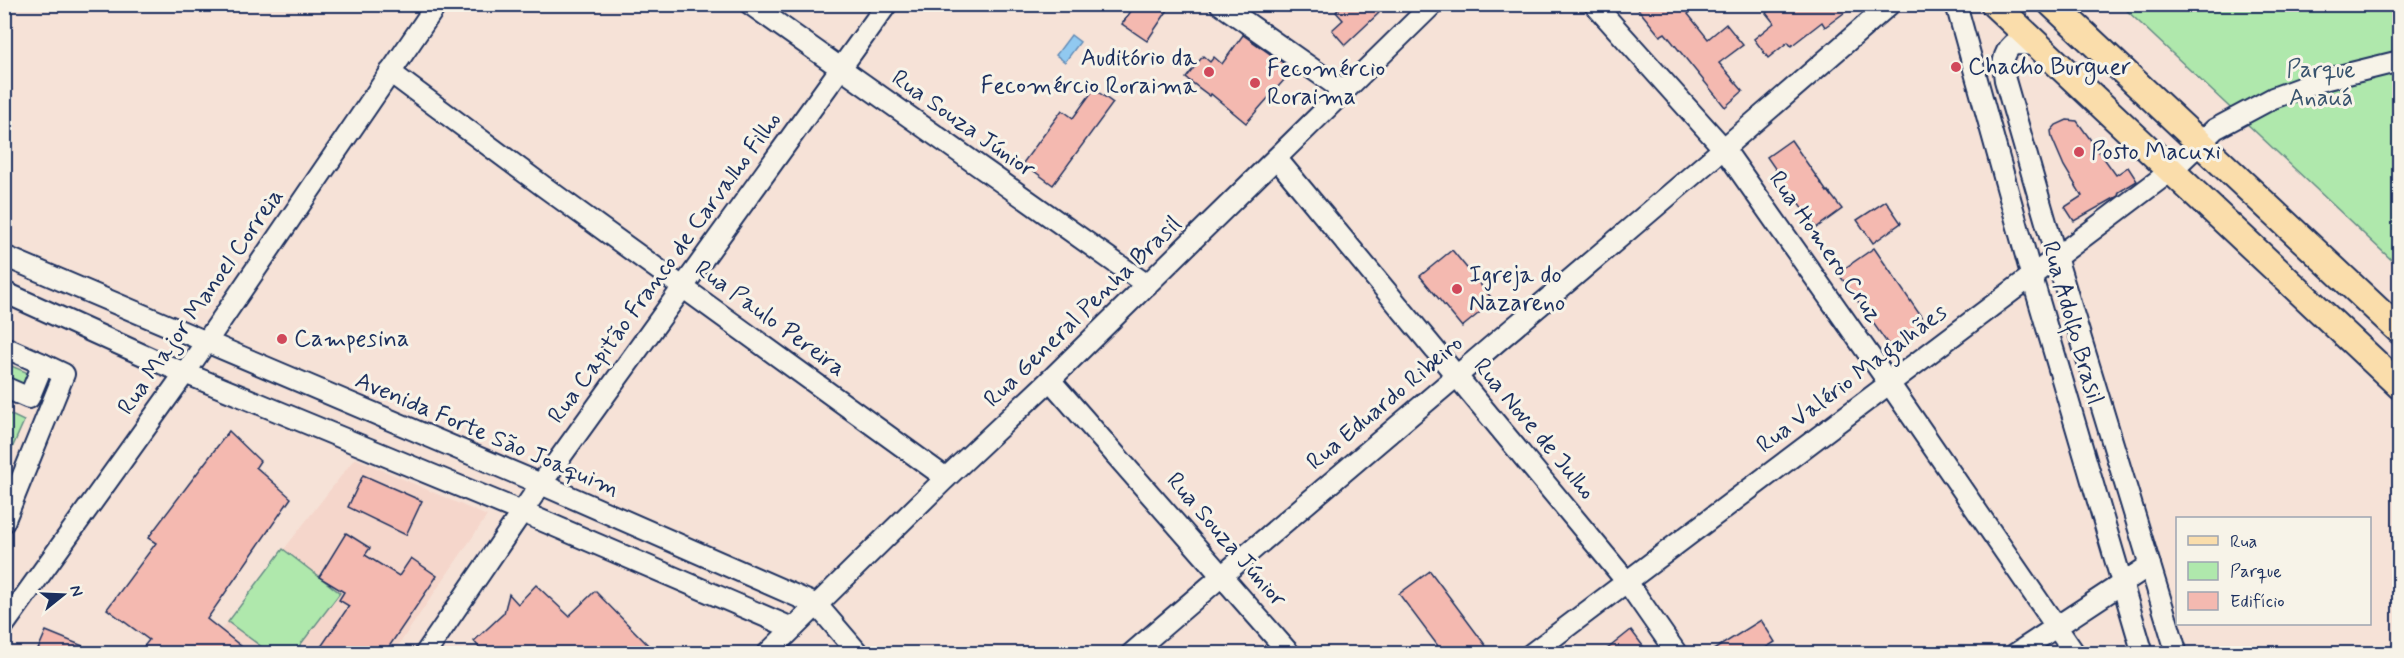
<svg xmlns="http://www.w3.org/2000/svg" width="2404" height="658" font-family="Mynerve,sans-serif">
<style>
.built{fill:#f5d6cb}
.green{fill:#afe8ac;stroke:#658c85;stroke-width:1.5}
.water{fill:#91c9f0;stroke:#628bb6;stroke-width:1.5}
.building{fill:#f4b9b0;stroke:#1b2f5e;stroke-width:1.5}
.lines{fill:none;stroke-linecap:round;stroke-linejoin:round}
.minor-casing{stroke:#1b2f5e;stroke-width:24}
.major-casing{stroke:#1b2f5e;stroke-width:30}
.minor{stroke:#f7f3e8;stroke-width:20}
.major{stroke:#faddab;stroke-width:26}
.poi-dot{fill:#d1495b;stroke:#f7f3e8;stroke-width:2}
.labels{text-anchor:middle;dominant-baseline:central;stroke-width:6;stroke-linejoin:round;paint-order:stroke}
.poi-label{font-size:24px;fill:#1b2f5e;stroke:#f7f3e8;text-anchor:start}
.park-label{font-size:24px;fill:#39546e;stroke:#f7f3e8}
.street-label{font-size:24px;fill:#1b2f5e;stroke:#f7f3e8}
</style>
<rect width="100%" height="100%" fill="#f6e2d7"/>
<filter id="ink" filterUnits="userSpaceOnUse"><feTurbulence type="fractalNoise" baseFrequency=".0167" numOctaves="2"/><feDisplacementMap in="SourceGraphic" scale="12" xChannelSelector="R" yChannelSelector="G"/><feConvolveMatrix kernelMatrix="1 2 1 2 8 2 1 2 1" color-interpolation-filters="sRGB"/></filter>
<g filter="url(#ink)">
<!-- built -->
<path class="built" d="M355,458L487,516L393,653L205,654L221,630Z"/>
<!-- green -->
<g class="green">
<path d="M2121,5H2399V267Z"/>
<path d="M4,363L26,372L30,382L21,386L5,379Z"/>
<path d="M5,412L24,421L6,462L4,461Z"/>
<path d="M283,549L340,593L294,653H270L228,622Z"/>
</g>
<!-- water -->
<path class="water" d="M1071,35L1080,42L1065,62L1056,55Z"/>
<!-- building -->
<g class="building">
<path d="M1136,4H1172L1147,41L1122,24Z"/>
<path d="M1343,4H1371L1379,13L1345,45L1332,30L1343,20L1336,12Z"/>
<path d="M1634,4H1699L1688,14L1708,39L1726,24L1743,45L1719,63L1743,91L1725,107L1665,33L1660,36Z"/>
<path d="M1777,4H1856L1825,27L1822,22L1791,46L1788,42L1768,58L1754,39L1774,23L1766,13Z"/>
<path d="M1243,35L1293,70L1246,123L1211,94L1210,96L1186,78L1203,56L1210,62L1214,57L1222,64Z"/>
<path d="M1094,89L1113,103L1053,185L1023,163L1062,110L1073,118Z"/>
<path d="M2067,120L2077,121L2116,175L2128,167L2137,181L2119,192L2118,196L2074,221L2065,207L2082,196L2064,166L2052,138L2051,131L2056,125Z"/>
<path d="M1791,140L1827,192L1828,191L1842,209L1816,228L1767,157Z"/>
<path d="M1886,201L1901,223L1873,243L1857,220Z"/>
<path d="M1874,248L1927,325L1892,350L1838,273Z"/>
<path d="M1452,250L1494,301L1462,327L1420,276Z"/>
<path d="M229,431L260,461L256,467L291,498L207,619L251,654H138L149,640L107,609L156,543L148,538Z"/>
<path d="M363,475L422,501L406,535L348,507Z"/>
<path d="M346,533L370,548L365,555L399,576L411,558L437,576L384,654H316L349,606L339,600L344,592L319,577Z"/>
<path d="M1430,571L1492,654H1444L1399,594Z"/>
<path d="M536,585L569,616L595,591L649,646L641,654H484L474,641L504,613L509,594L518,604Z"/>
<path d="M1761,620L1775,642L1756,654H1707Z"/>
<path d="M1631,630L1649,654H1601Z"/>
<path d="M46,631L100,653V654H36Z"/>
</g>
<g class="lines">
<!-- minor casing -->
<g class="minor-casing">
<g id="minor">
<path d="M750,4L1147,285"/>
<path d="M1220,4L1344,91"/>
<path d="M1594,4L1725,150L1889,383L2075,654"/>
<path d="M1956,4L2031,274L2143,654"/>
<path d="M2039,45L2013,44C2001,55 2003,66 2005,80L2056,257L2177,654"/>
<path d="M390,72L543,186L946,478"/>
<path d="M1277,159L1627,582L1677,654"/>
<path d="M4,256L541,484L817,605L859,654"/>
<path d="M4,292L163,364L522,512L792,628"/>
<path d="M4,347L43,364L29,398L4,387"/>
<path d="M1050,380L1290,654"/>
<path d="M4,522L64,374L43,364"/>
<path d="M4,625L185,373L437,4"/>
<path d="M425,654L541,484L887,4"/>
<path d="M767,654L946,478L1050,380L1433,4"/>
<path d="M1131,654C1383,436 1640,224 1890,4"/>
<path d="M1531,654L2172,170L2215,129L2273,98L2319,81L2400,61"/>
<path d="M2015,654L2150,565"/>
</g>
</g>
<!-- major casing -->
<g class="major-casing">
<g id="major">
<path d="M1994,4L2400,386"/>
<path d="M2052,4L2400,331"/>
</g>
</g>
<!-- minor -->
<use href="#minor" class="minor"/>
<!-- major -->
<use href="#major" class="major"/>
</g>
</g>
<!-- markers -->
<g class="poi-dot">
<circle cx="1956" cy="67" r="6"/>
<circle cx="1209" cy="72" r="6"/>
<circle cx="1255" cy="83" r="6"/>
<circle cx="2079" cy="152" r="6"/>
<circle cx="1457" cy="289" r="6"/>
<circle cx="282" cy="339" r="6"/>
</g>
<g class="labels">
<!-- poi labels -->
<g class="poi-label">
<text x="1197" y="58" text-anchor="end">Auditório da<tspan x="1197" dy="28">Fecomércio Roraima</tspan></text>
<text x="1968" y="67">Chacho Burguer</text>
<text x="1267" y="69">Fecomércio<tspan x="1267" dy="28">Roraima</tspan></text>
<text x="2091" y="152">Posto Macuxi</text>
<text x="1469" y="275">Igreja do<tspan x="1469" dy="28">Nazareno</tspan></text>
<text x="294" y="339">Campesina</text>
</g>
<!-- park labels -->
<g class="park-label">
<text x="2321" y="70">Parque<tspan x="2321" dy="28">Anauá</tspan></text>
</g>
<!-- street labels -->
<g class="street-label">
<text transform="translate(963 124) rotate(35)">Rua Souza Júnior</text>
<text transform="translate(1825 247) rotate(55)">Rua Homero Cruz</text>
<text transform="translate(665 268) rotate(-54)">Rua Capitão Franco de Carvalho Filho</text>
<text transform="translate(201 302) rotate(-55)">Rua Major Manoel Correia</text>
<text transform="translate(1083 312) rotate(-44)">Rua General Penha Brasil</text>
<text transform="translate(770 319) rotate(36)">Rua Paulo Pereira</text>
<text transform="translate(2072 323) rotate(74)">Rua Adolfo Brasil</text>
<text transform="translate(1852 379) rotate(-37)">Rua Valério Magalhães</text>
<text transform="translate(1385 403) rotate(-40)">Rua Eduardo Ribeiro</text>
<text transform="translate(1534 429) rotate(50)">Rua Nove de Julho</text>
<text transform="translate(487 435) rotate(23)">Avenida Forte São Joaquim</text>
<text transform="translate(1226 540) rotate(49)">Rua Souza Júnior</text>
</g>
</g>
<!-- margin -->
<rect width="2404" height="658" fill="none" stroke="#f7f3e8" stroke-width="24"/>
<rect x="12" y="12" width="2380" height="634" fill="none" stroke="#1b2f5e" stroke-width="2" filter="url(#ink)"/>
<!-- legend -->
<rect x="2176" y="517" width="195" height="108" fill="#f7f3e8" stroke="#9fa5b1" stroke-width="1.5"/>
<rect x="2188" y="536" width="30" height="9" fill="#faddab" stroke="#9fa5b1" stroke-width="1.5"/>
<text x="2230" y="547" font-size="18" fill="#1b2f5e">Rua</text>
<rect x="2188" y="562" width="30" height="18" fill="#afe8ac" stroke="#9fa5b1" stroke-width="1.5"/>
<text x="2230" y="577" font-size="18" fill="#1b2f5e">Parque</text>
<rect x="2188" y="592" width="30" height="18" fill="#f4b9b0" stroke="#9fa5b1" stroke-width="1.5"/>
<text x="2230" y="607" font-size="18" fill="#1b2f5e">Edifício</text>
<!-- north arrow -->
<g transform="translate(63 595) rotate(72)" stroke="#f7f3e8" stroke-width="4.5" paint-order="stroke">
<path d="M0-4.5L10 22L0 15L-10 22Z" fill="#1b2f5e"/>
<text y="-9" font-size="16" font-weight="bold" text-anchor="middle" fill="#1b2f5e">N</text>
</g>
</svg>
